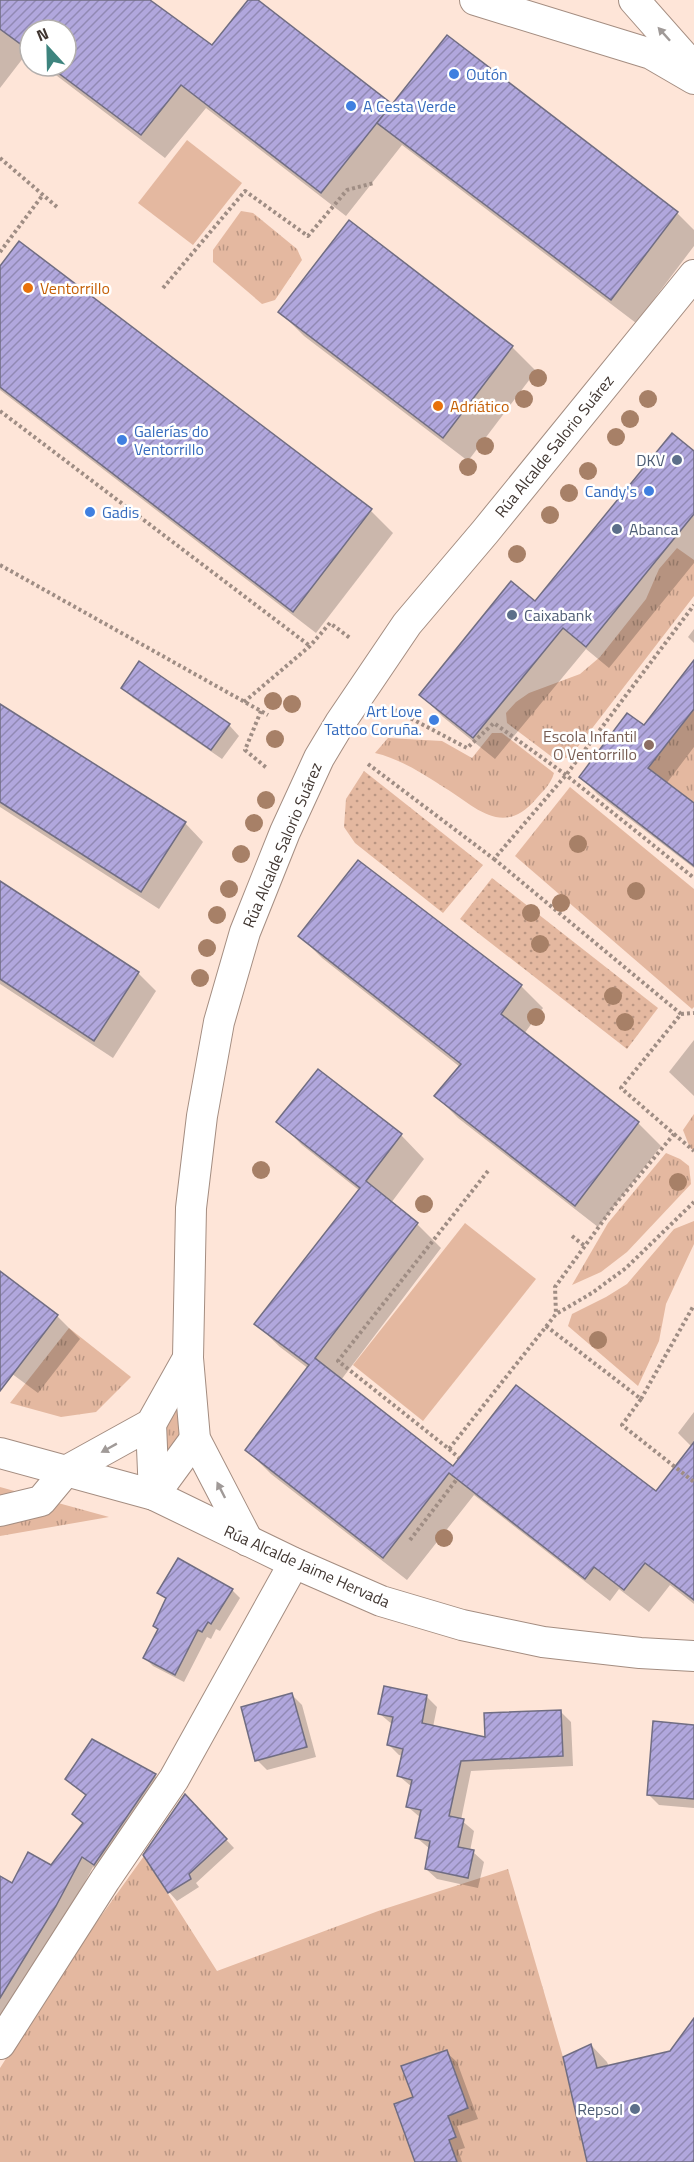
<svg xmlns="http://www.w3.org/2000/svg" width="694" height="2162" font-family="'Titillium Web',sans-serif">
<style>
.grass{fill:url(#grass-tufts)}
.garden{fill:url(#garden-dots)}
.pitch{fill:#e4b8a0}
.shadow{fill:#0003}
.building{fill:url(#building-hatch);stroke:#706d82;stroke-width:1.5}
.lines{fill:none;stroke-linecap:round;stroke-linejoin:round}
.minor-casing{stroke:#a48d81;stroke-width:32}
.path{stroke:#9f8d84;stroke-width:4;stroke-dasharray:3 3;stroke-linecap:butt}
.minor{stroke:#fff;stroke-width:30}
.tree{fill:#a78067}
.oneway{fill:#a09a98}
.shop-dot{fill:#3f7fe0;stroke:#fff;stroke-width:2}
.food-dot{fill:#e8710a;stroke:#fff;stroke-width:2}
.service-dot{fill:#5c6f8a;stroke:#fff;stroke-width:2}
.education-dot{fill:#8d6e63;stroke:#fff;stroke-width:2}
.labels{text-anchor:middle;dominant-baseline:central;stroke-width:5;stroke-linejoin:round;paint-order:stroke}
.shop-label{font-size:16px;fill:#366cbe;stroke:#fff;text-anchor:start}
.food-label{font-size:16px;fill:#c56008;stroke:#fff;text-anchor:start}
.street-label{font-size:16px;fill:#403631;stroke:#fff}
.service-label{font-size:16px;fill:#4e5e75;stroke:#fff;text-anchor:end}
.education-label{font-size:16px;fill:#785e54;stroke:#fff;text-anchor:end}
</style>
<defs>
<pattern id="grass-tufts" width="24" height="20" patternUnits="userSpaceOnUse" patternTransform="scale(1.5)"><rect width="24" height="20" fill="#e4b8a0"/><path d="M3 7l-1-3M5 7V3M7 7l1-3M15 17l-1-3M17 17v-4M19 17l1-3" fill="none" stroke="#ba9683"/></pattern>
<pattern id="garden-dots" width="8" height="8" patternUnits="userSpaceOnUse" patternTransform="scale(1.5)"><rect width="8" height="8" fill="#e4b8a0"/><path d="M2 2h.1M6 6h.1" fill="none" stroke="#ba9683" stroke-width="1.8" stroke-linecap="round"/></pattern>
<pattern id="building-hatch" width="6" height="6" patternUnits="userSpaceOnUse" patternTransform="scale(1.5)"><rect width="6" height="6" fill="#b1a7dd"/><path d="M-1 1l2-2M0 6l6-6M5 7l2-2" fill="none" stroke="#9189b4"/></pattern>
</defs>
<rect width="100%" height="100%" fill="#fee5d8"/>
<!-- grass -->
<g class="grass">
<path d="M241,211L253,213L297,249L302,260L275,300L262,304L213,262V250Z"/>
<path d="M677,548L694,560V596L570,757L556,760L507,723L506,713L516,702L529,693L580,674L600,657L646,599L659,569Z"/>
<path d="M694,709V803L648,768Z"/>
<path d="M492,733H502L554,773C551,784 543,791 536,799C503,838 476,807 445,788C423,774 401,759 375,753L388,738L442,741L472,758Z"/>
<path d="M570,787L694,889V1007L692,1009L515,856Z"/>
<path d="M694,1114V1150L690,1148L683,1130Z"/>
<path d="M666,1153L680,1159L689,1166L691,1184L627,1252L601,1272L572,1285L608,1223Z"/>
<path d="M694,1221V1244L666,1304L659,1341L638,1386L568,1326L572,1314L606,1297L627,1284L674,1229Z"/>
<path d="M69,1328L131,1377L96,1412L61,1417L10,1403Z"/>
<path d="M171,1408L183,1409L184,1434L164,1467L159,1430Z"/>
<path d="M0,1487L109,1517L0,1536Z"/>
<path d="M144,1856L217,1971L381,1910L508,1869L563,2057L587,2162H0V2068L63,1969Z"/>
</g>
<!-- garden -->
<g class="garden">
<path d="M364,771L483,865L443,913L355,843L344,827L346,799Z"/>
<path d="M492,878L658,1008L627,1049L460,919Z"/>
</g>
<!-- pitch -->
<g class="pitch">
<path d="M187,140L242,183L193,245L138,203Z"/>
<path d="M465,1223L536,1279L423,1421L353,1365Z"/>
</g>
<!-- shadow -->
<g class="shadow">
<path d="M0,0H148L212,47L250,0H256L392,107L677,213L694,230V246L636,323L402,145L346,216L206,108L165,158L44,66H66V30H30V56L27,53L0,88Z"/>
<path d="M349,222L512,347L536,371L468,461L304,336L280,312Z"/>
<path d="M20,243L371,511L393,533L316,633L0,390V268Z"/>
<path d="M694,453V563L609,668L586,649L495,759L443,717L421,695L535,603Z"/>
<path d="M694,629V643L688,637Z"/>
<path d="M694,662V747L666,784L694,805V868L597,794L581,777L644,727Z"/>
<path d="M123,687L229,725L239,736L222,759L133,698Z"/>
<path d="M0,705L185,823L203,842L159,909L0,807Z"/>
<path d="M0,882L138,973L156,991L113,1058L0,984Z"/>
<path d="M300,936L521,986L543,1008L524,1034L639,1124L661,1146L598,1227L458,1118L436,1096L460,1067L322,958Z"/>
<path d="M694,1040V1096L669,1072Z"/>
<path d="M278,1121L401,1135L424,1159L391,1203L417,1224L441,1248L341,1380L453,1468L656,1493L692,1447L678,1433L694,1412V1604L670,1585L649,1612L619,1589L610,1601L474,1495L407,1580L271,1474L247,1450L309,1369L280,1347L256,1324L360,1191L302,1145Z"/>
<path d="M0,1273L57,1316L80,1339L38,1393L0,1365Z"/>
<path d="M232,1590L240,1598L220,1631L216,1629L211,1639L207,1637L184,1682L153,1666L145,1658L159,1630L167,1600L159,1593Z"/>
<path d="M386,1688L427,1697L437,1707L433,1727L486,1739L560,1711L571,1722L573,1766L471,1771L461,1820L474,1831L470,1851L473,1852L484,1862L478,1888L437,1879L426,1869L430,1849L417,1838L421,1818L408,1807L412,1787L399,1776L403,1756L399,1755L389,1745L393,1725L380,1714Z"/>
<path d="M292,1695L302,1705L316,1757L267,1770L257,1760Z"/>
<path d="M694,1726V1808L659,1805L648,1794Z"/>
<path d="M92,1741L155,1776L166,1786L105,1875L93,1867L66,1917L0,2023V1888L13,1885L51,1867L84,1824L74,1814L87,1796L67,1779Z"/>
<path d="M185,1796L234,1848L196,1883L199,1887L177,1901L169,1892Z"/>
<path d="M694,2020V2162H589L591,2045L607,2062L609,2067L671,2052Z"/>
<path d="M446,2052L457,2062L478,2119L457,2126L465,2148L458,2150L462,2162H416L415,2098Z"/>
</g>
<!-- building -->
<g class="building">
<path d="M0,0H150L212,45L248,0H258L392,104L321,193L181,85L141,135L49,66H66V30H30V51L0,29Z"/>
<path d="M447,35L678,212L611,300L377,123Z"/>
<path d="M349,220L513,346L443,438L278,312Z"/>
<path d="M19,241L372,509L293,612L0,387V266Z"/>
<path d="M672,433L694,451V514L586,647L563,628L473,738L419,695L511,581L535,601Z"/>
<path d="M694,660V709L648,768L694,803V866L579,777L627,713L644,725Z"/>
<path d="M139,661L230,724L211,750L121,688Z"/>
<path d="M0,704L186,822L141,892L0,802Z"/>
<path d="M358,860L522,985L501,1014L639,1122L575,1206L434,1096L461,1064L298,936Z"/>
<path d="M0,881L139,972L94,1041L0,979Z"/>
<path d="M318,1069L402,1134L366,1181L418,1223L315,1358L453,1466L516,1385L656,1491L694,1442V1600L645,1563L624,1590L594,1567L585,1579L449,1473L383,1558L245,1450L309,1365L254,1324L360,1188L276,1122Z"/>
<path d="M0,1271L58,1315L0,1391Z"/>
<path d="M178,1558L233,1589L211,1624L208,1622L202,1632L198,1630L175,1675L143,1658L158,1629L153,1626L166,1598L157,1593Z"/>
<path d="M384,1686L427,1695L422,1723L485,1737L484,1713L561,1710L563,1756L461,1761L449,1816L464,1819L458,1847L474,1850L468,1878L425,1869L430,1841L415,1838L421,1810L406,1807L412,1780L397,1776L403,1749L387,1745L393,1717L378,1714Z"/>
<path d="M292,1693L307,1747L255,1761L241,1707Z"/>
<path d="M653,1721L694,1725V1799L647,1795Z"/>
<path d="M92,1739L156,1774L94,1865L82,1857L56,1906L0,1998V1876L12,1883L28,1852L51,1865L83,1823L72,1814L86,1795L65,1779Z"/>
<path d="M185,1794L227,1839L189,1874L191,1879L168,1893L143,1855Z"/>
<path d="M694,2018V2162H587L563,2057L591,2044L597,2068L670,2051Z"/>
<path d="M447,2050L468,2108L448,2116L456,2137L449,2140L457,2162H415L394,2104L413,2097L401,2066Z"/>
</g>
<g class="lines">
<!-- minor casing -->
<g class="minor-casing">
<g id="minor">
<path d="M475,0L651,54L694,79"/>
<path d="M634,0L694,68"/>
<path d="M151,1424L154,1495"/>
<path d="M0,1453L154,1495L294,1563L381,1601L462,1625L543,1642L640,1653L694,1656"/>
<path d="M154,1495L195,1439"/>
<path d="M0,1511L41,1501L66,1471L151,1424L188,1358"/>
<path d="M248,1541L195,1439L188,1358L191,1208L202,1116L219,1022L245,932L285,832L319,758L340,723L407,624L485,532L694,275"/>
<path d="M0,2044L105,1880L174,1779L294,1563"/>
</g>
</g>
<!-- path -->
<g class="path">
<path d="M0,158L57,207"/>
<path d="M0,252L42,196"/>
<path d="M163,288L245,191L308,236L347,190L374,183"/>
<path d="M0,411L310,646"/>
<path d="M0,565L268,715"/>
<path d="M244,702L310,646L330,623L350,638"/>
<path d="M395,710L467,748L494,723L566,775L694,878"/>
<path d="M261,711L245,750L268,769"/>
<path d="M368,764L494,859L566,775L694,605"/>
<path d="M494,859L681,1014L621,1088L674,1134L614,1206L555,1287L556,1314"/>
<path d="M681,1014L694,1013"/>
<path d="M674,1134L694,1151"/>
<path d="M488,1171L338,1361L449,1449L556,1314L592,1293L626,1268L694,1202"/>
<path d="M572,1236L586,1247"/>
<path d="M546,1326L641,1399L622,1425L694,1482"/>
<path d="M641,1399L694,1305"/>
<path d="M449,1449L459,1458"/>
<path d="M410,1540L457,1479"/>
</g>
<!-- minor -->
<use href="#minor" class="minor"/>
</g>
<!-- trees -->
<g class="tree">
<circle cx="538" cy="378" r="9"/>
<circle cx="524" cy="399" r="9"/>
<circle cx="648" cy="399" r="9"/>
<circle cx="630" cy="419" r="9"/>
<circle cx="616" cy="437" r="9"/>
<circle cx="485" cy="446" r="9"/>
<circle cx="468" cy="467" r="9"/>
<circle cx="588" cy="471" r="9"/>
<circle cx="569" cy="493" r="9"/>
<circle cx="550" cy="515" r="9"/>
<circle cx="517" cy="554" r="9"/>
<circle cx="273" cy="701" r="9"/>
<circle cx="292" cy="704" r="9"/>
<circle cx="275" cy="739" r="9"/>
<circle cx="266" cy="800" r="9"/>
<circle cx="254" cy="823" r="9"/>
<circle cx="578" cy="844" r="9"/>
<circle cx="241" cy="854" r="9"/>
<circle cx="229" cy="889" r="9"/>
<circle cx="636" cy="891" r="9"/>
<circle cx="561" cy="903" r="9"/>
<circle cx="531" cy="913" r="9"/>
<circle cx="217" cy="915" r="9"/>
<circle cx="540" cy="944" r="9"/>
<circle cx="207" cy="948" r="9"/>
<circle cx="200" cy="978" r="9"/>
<circle cx="613" cy="996" r="9"/>
<circle cx="536" cy="1017" r="9"/>
<circle cx="625" cy="1022" r="9"/>
<circle cx="261" cy="1170" r="9"/>
<circle cx="678" cy="1182" r="9"/>
<circle cx="424" cy="1204" r="9"/>
<circle cx="598" cy="1340" r="9"/>
<circle cx="444" cy="1538" r="9"/>
</g>
<!-- one-way arrows -->
<defs><path id="oneway-solid" d="M-6-.8H1V-3.2L6.5 0L1 3.2V.8H-6Z" transform="scale(1.5)"/></defs>
<g class="oneway">
<use href="#oneway-solid" transform="translate(664 34) rotate(-132)"/>
<use href="#oneway-solid" transform="translate(109 1448) rotate(151)"/>
<use href="#oneway-solid" transform="translate(221 1490) rotate(-117)"/>
</g>
<!-- markers -->
<g class="shop-dot">
<circle cx="454" cy="74" r="6"/>
<circle cx="351" cy="106" r="6"/>
<circle cx="122" cy="440" r="6"/>
<circle cx="649" cy="491" r="6"/>
<circle cx="90" cy="512" r="6"/>
<circle cx="434" cy="720" r="6"/>
</g>
<g class="food-dot">
<circle cx="28" cy="288" r="6"/>
<circle cx="438" cy="406" r="6"/>
</g>
<g class="service-dot">
<circle cx="677" cy="460" r="6"/>
<circle cx="617" cy="529" r="6"/>
<circle cx="512" cy="615" r="6"/>
<circle cx="635" cy="2109" r="6"/>
</g>
<circle class="education-dot" cx="649" cy="745" r="6"/>
<g class="labels">
<!-- shop labels -->
<g class="shop-label">
<text x="466" y="74">Outón</text>
<text x="363" y="106">A Cesta Verde</text>
<text x="134" y="431">Galerías do<tspan x="134" dy="18">Ventorrillo</tspan></text>
<text x="637" y="491" text-anchor="end">Candy's</text>
<text x="102" y="512">Gadis</text>
<text x="422" y="711" text-anchor="end">Art Love<tspan x="422" dy="18">Tattoo Coruña.</tspan></text>
</g>
<!-- food labels -->
<g class="food-label">
<text x="40" y="288">Ventorrillo</text>
<text x="450" y="406">Adriático</text>
</g>
<!-- street labels -->
<g class="street-label">
<text transform="translate(554 446) rotate(-51)">Rúa Alcalde Salorio Suárez</text>
<text transform="translate(282 845) rotate(-67)">Rúa Alcalde Salorio Suárez</text>
<text transform="translate(307 1566) rotate(24)">Rúa Alcalde Jaime Hervada</text>
</g>
<!-- service labels -->
<g class="service-label">
<text x="665" y="460">DKV</text>
<text x="629" y="529" text-anchor="start">Abanca</text>
<text x="524" y="615" text-anchor="start">Caixabank</text>
<text x="623" y="2109">Repsol</text>
</g>
<!-- education labels -->
<g class="education-label">
<text x="637" y="736">Escola Infantil<tspan x="637" dy="18">O Ventorrillo</tspan></text>
</g>
</g>
<!-- north arrow -->
<g transform="translate(48 48) rotate(338)"><circle r="28" fill="#ffffff" stroke="#b3afad" stroke-width="1.5"/>
<path d="M0-4.5L10 22L0 15L-10 22Z" fill="#3d847e"/>
<text y="-9" font-size="16" font-weight="bold" text-anchor="middle" fill="#403631">N</text>
</g>
</svg>
